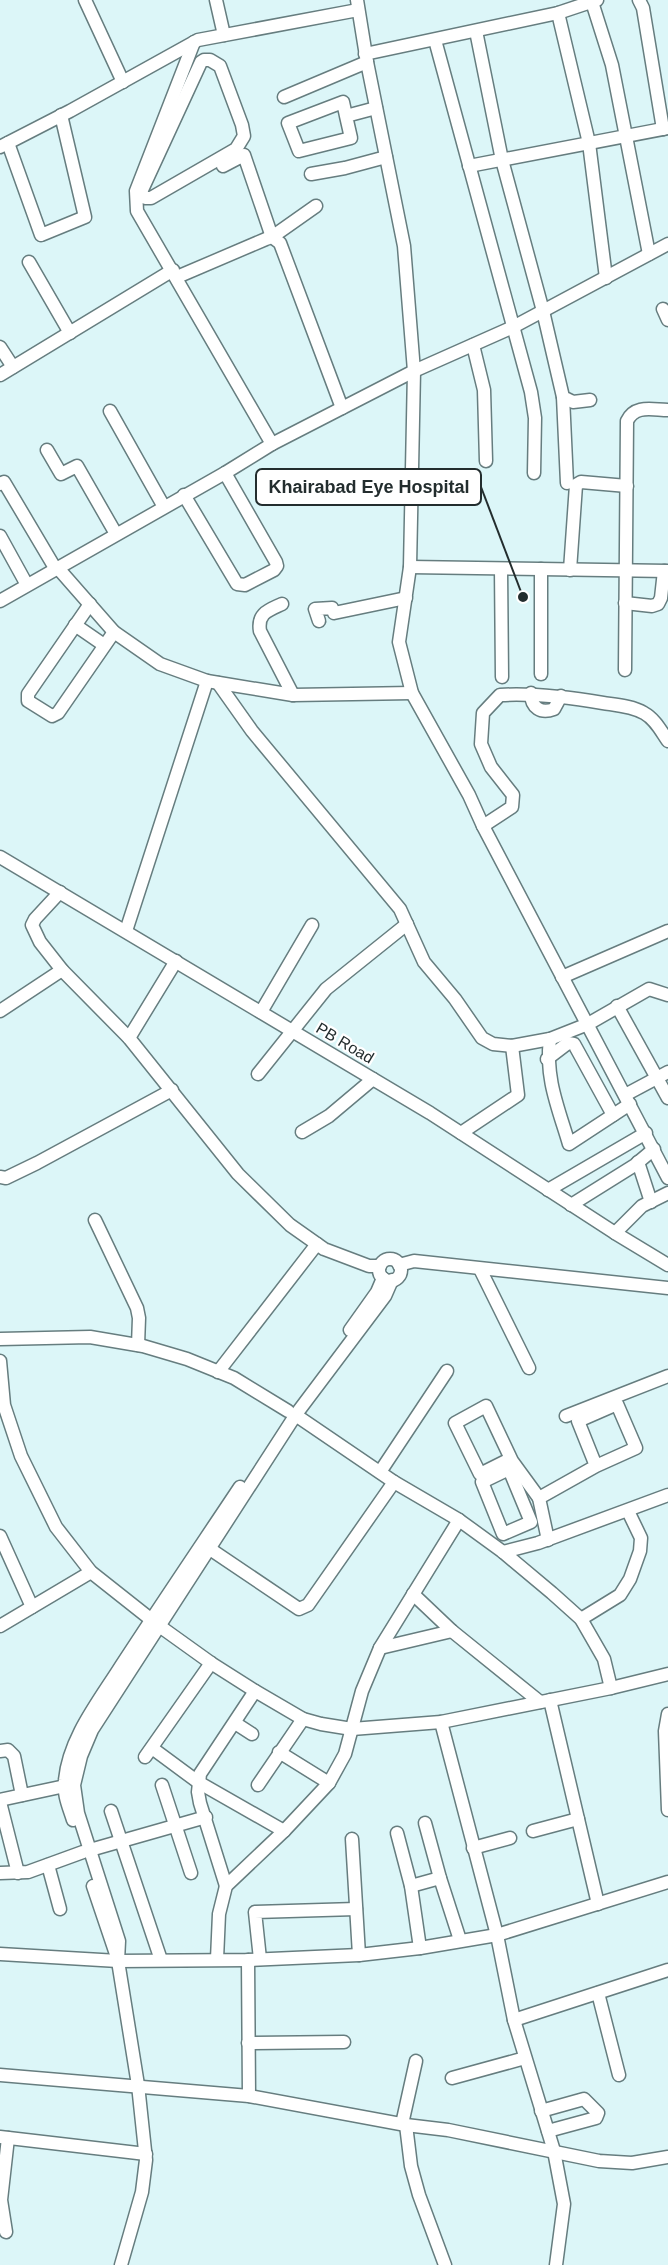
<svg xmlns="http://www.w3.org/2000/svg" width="668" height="2265" font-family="Helvetica,sans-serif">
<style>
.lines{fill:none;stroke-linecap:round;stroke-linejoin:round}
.minor-casing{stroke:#667d7f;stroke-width:15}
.minor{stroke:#fff;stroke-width:12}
.labels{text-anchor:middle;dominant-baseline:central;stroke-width:4.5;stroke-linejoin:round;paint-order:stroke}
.street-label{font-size:16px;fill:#232d2e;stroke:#fff}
.leader{fill:none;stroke:#232d2e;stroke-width:2}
.callout-dot{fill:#232d2e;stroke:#fff;stroke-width:2}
.callout{fill:#fff;stroke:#232d2e;stroke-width:2}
.callout-label{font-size:18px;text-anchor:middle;font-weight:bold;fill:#232d2e}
</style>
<rect width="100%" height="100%" fill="#dcf6f8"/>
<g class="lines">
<!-- minor casing -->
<g class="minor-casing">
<g id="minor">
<path d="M85,0L123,82"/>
<path d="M216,0L224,35"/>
<path d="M357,0L367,62L404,246L414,371L410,567L399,642L412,693L469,795L483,826L668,1178"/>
<path d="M639,0L643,8L663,129"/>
<path d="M592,2L612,65L649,254"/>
<path d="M558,13L589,143L606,278"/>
<path d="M476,31L502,160L543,311L563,397L573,402L590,400"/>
<path d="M435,40L531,392L535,418L534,473"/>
<path d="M194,42L136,191L137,211L272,444"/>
<path d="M365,54L558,13L597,0"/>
<path d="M204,60H210L220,66L242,125L244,136L236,149L151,198H145L141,192L201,62Z"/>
<path d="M284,97L367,62"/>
<path d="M346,116L343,102L288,123L299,151L351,138L346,116L376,108"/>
<path d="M8,143L41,235L85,217L61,115"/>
<path d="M0,147L70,111L198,40L358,10"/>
<path d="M223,166L244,155L272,237L316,206"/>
<path d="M469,166L668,128"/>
<path d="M311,174L345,168L386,157"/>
<path d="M29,262L70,333"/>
<path d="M177,277L266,239L272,237L280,243L342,408"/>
<path d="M663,309L668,320"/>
<path d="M473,345L484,390L486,461"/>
<path d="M0,347L13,367"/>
<path d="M0,375L173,270"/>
<path d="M563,397L567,483"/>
<path d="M110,411L164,507"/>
<path d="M47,450L61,474L77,466L116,534"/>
<path d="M0,484L4,482L55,568"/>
<path d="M184,495L237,584L245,585L274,570L277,566L276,562L225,473"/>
<path d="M0,536L27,585"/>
<path d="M57,567L114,632L160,664L207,681L293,695L412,693"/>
<path d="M410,567L668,571"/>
<path d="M501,569L502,677"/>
<path d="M541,569V674"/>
<path d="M570,570L576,485L581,482L627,486"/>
<path d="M0,601L225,473L272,444L414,371L513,327L668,244"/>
<path d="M625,603L652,606L658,604L661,598L664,571"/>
<path d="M90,604L28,694V701L52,716L58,713L114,632"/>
<path d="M282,604C269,610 257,613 260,631L293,695"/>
<path d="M319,621L315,609L332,608L334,613L406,598"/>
<path d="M75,625L104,645"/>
<path d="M625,670L627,421C635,404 653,410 668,410"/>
<path d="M218,683L252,731L400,909L424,962L455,999L482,1038L493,1044L512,1046L550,1039L588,1024L649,989L668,995"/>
<path d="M531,693C531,708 541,714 554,709L561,696"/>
<path d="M483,826L512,807L513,795L491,767L481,744L483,713L500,695C536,693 568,697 603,703C616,705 632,706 644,713C655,719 661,731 668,741"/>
<path d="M0,857L430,1113L615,1233L668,1265"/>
<path d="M60,892L35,919L32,925L40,942L62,970L129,1038L238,1174L290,1225L324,1249L369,1266H380"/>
<path d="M126,931L207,681"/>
<path d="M562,977L668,931"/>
<path d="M617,1006L668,1098"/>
<path d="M0,1011L62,970"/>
<path d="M261,1012L312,925"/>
<path d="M129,1038L176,961"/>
<path d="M550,1039C545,1078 558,1107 569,1144L630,1104"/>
<path d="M547,1059L568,1043L574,1044L613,1115"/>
<path d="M258,1074L326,989L407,924"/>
<path d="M625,1095L668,1072"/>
<path d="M302,1132L329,1116L373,1079"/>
<path d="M461,1133L518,1095L512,1046"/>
<path d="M638,1162L651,1202"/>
<path d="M0,1177L6,1178L37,1163L172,1090"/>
<path d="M548,1190L646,1133"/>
<path d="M571,1205L635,1165L654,1149"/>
<path d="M95,1220L137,1308L139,1318L138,1345"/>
<path d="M615,1233L642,1206L668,1193"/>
<circle cx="390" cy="1270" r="11"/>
<path d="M399,1265L414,1261L668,1288"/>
<path d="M480,1269L529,1368"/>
<path d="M350,1330L377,1292L383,1278"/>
<path d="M0,1339L90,1337L143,1346L187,1359L234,1378L288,1411"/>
<path d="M0,1361L4,1405L21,1456L56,1527L91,1572L158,1625L211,1663L255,1691L303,1719L321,1724L352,1729L441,1722L611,1688L668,1674"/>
<path d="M218,1372L317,1244"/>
<path d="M297,1413L385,1296L392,1280"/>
<path d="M297,1416L394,1482L459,1520L503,1552L552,1593L581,1619L604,1659L611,1688"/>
<path d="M566,1416L668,1376"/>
<path d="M510,1459L480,1474L455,1423L486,1406L512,1461L539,1498"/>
<path d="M509,1469L531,1522L503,1534L482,1482Z"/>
<path d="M380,1472L447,1371"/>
<path d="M0,1536L32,1607"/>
<path d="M548,1540L539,1498L596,1466L578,1421L617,1404L636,1448L596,1466"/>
<path d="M210,1549L299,1609L308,1605L394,1482"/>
<path d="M503,1552L538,1543L668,1495"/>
<path d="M413,1594L452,1631L540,1702"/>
<path d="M581,1619L620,1595L630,1579L640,1551L641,1538L628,1511"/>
<path d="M0,1626L91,1572"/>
<path d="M380,1648L452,1631"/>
<path d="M550,1700L598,1904"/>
<path d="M668,1714L665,1731L668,1810"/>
<path d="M441,1722L497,1935L514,2020L554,2151L564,2204L556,2265"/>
<path d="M235,1723L252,1734"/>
<path d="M152,1748L198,1782L284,1831"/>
<path d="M0,1751L8,1750L14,1756L22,1795"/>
<path d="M279,1752L329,1783"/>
<path d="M145,1757L211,1663"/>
<path d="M162,1785L191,1873"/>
<path d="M258,1785L303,1719"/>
<path d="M0,1800L65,1786"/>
<path d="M0,1802L18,1873"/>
<path d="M111,1811L161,1960"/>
<path d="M73,1820C69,1807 63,1795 65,1780C69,1738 99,1701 121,1666C160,1606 200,1547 240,1487"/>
<path d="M425,1823L440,1878L460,1940"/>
<path d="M533,1831L578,1819"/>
<path d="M397,1833L411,1886L420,1948"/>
<path d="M352,1839L359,1955"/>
<path d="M473,1848L510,1838"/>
<path d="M90,1850L206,1817"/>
<path d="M48,1865L60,1909"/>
<path d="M0,1873L28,1872L83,1852"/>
<path d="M93,1886L117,1957"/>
<path d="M226,1886L200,1803L198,1792L200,1774L255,1691"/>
<path d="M411,1886L440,1878"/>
<path d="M0,1954L118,1961L248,1960L359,1955L420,1948L497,1935L668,1882"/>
<path d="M217,1959L219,1914L226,1886L284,1831L329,1783L345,1754L362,1691L380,1648L459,1520"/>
<path d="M260,1959L255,1912L356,1909"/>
<path d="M248,1960L249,2096"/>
<path d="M598,1993L619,2075"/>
<path d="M514,2020L668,1970"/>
<path d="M248,2043L344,2042"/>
<path d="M0,2075L249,2096L406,2125L448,2130L599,2161L632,2163L668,2157"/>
<path d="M452,2078L525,2058"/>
<path d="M541,2111L584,2099L598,2113L596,2118L548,2131"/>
<path d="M402,2124L416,2061"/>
<path d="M406,2125L411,2166L419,2195L445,2265"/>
<path d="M0,2137L146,2154"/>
<path d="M6,2232L1,2200L8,2138"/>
<path d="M121,2265L142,2192L146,2160L138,2085L118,1961L119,1941L78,1813L74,1785L81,1756L92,1730L293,1419"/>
</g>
</g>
<!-- minor -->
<use href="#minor" class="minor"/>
</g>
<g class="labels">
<!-- street labels -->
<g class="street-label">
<text transform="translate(345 1043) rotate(31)">PB Road</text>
</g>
</g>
<!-- callouts -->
<path class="leader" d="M523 597L481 487"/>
<circle class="callout-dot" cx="523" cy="597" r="6"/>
<rect class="callout" x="256" y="469" width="225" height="36" rx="6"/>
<g class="callout-label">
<text x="369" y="493">Khairabad Eye Hospital</text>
</g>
</svg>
